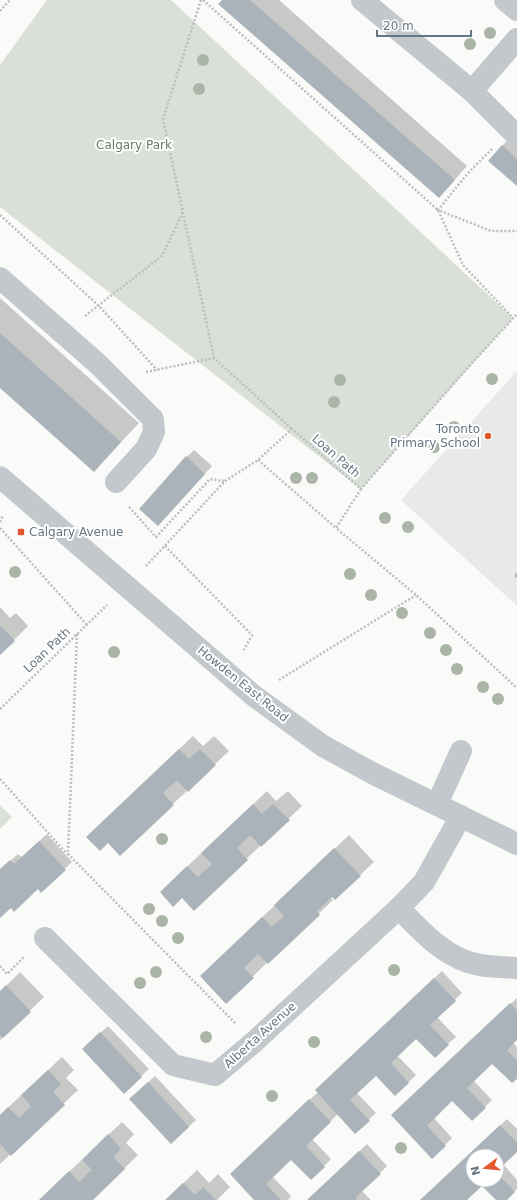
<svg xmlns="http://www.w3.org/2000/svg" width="517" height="1200" font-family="'DejaVu Sans',sans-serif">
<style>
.built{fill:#e8e9e9}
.green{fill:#dadfd7}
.shadow{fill:#0003;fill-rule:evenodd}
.building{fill:#aab3b9}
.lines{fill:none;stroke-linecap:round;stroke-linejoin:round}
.path{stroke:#bbbfc2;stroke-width:2.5;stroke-dasharray:2 2;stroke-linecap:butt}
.minor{stroke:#c3c8cc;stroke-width:22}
.tree{fill:#aab4a7}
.poi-dot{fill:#e4572e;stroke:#fff;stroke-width:1.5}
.labels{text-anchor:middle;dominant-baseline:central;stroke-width:4;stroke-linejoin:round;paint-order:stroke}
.park-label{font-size:12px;fill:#687a64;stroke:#fff}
.poi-label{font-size:12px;fill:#657683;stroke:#fff;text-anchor:end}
.street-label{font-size:12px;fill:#657683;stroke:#fff}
</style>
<rect width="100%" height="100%" fill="#fafaf8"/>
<!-- built -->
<path class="built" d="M517,371V606L401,500Z"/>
<!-- green -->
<g class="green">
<path d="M47,0H171L513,318L361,489L0,207V65Z"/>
<path d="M0,805L12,817L0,829Z"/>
</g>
<!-- shadow -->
<g class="shadow">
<path d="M223,0H279L467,166L452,183Z"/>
<path d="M509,139L517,146V185L502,146Z"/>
<path d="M0,298L139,423L94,471L0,387Z"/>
<path d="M194,450L212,466L165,518L187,457Z"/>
<path d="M517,572V578L514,576Z"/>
<path d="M0,607L10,618L16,613L28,626L0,654Z"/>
<path d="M193,736L203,746L214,736L229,751L120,854L101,823Z"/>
<path d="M267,791L276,801L288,791L302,806L194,909L175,878Z"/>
<path d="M47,834L72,862L41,891L38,888L11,907L0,917V870L18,854L22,857Z"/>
<path d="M349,835L374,862L335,899L332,896L330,897L333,900L226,1002L215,962Z"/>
<path d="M442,971L462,993L437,1017L456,1037L448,1044L416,1037L397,1055L416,1075L395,1095L376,1075L357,1093L376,1113L356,1132L338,1114L312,1139L331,1159L324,1166L291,1158L272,1176L291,1196L288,1200H256L238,1167L318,1092L323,1083Z"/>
<path d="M20,972L44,997L0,1040V992Z"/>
<path d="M517,998V1039L513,1043L517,1047V1077L492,1062L473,1080L492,1100L485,1107L452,1100L434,1118L452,1138L432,1158L399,1108Z"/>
<path d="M108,1026L149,1069L124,1092L83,1049Z"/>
<path d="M62,1057L74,1070L66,1078L78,1090L0,1164V1115Z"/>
<path d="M155,1076L196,1120L171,1143L138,1092Z"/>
<path d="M507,1119L517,1129V1151L503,1164L517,1180V1189L505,1200H497L482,1184L465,1200H422ZM473,1156H497V1180H473Z"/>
<path d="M122,1122L134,1134L126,1143L138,1155L92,1200H39Z"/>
<path d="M367,1144L387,1166L362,1191L371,1200H308Z"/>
<path d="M197,1170L209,1183L218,1174L230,1187L217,1200H166Z"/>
</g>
<!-- building -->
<g class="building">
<path d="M222,0H250L455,180L439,198L218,4Z"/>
<path d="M502,145L517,159V186L488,161Z"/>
<path d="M0,333L121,442L94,472L0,388Z"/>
<path d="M186,456L205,474L158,526L139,509Z"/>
<path d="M1,626L15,641L0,655V627Z"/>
<path d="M179,749L189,759L200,749L216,765L188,792L177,780L163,793L174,805L120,856L108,843L100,851L86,837Z"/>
<path d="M253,804L262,814L273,804L290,820L261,847L250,835L237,848L248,860L194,911L182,898L173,907L160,892L187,866L198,877L212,864L201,853Z"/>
<path d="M39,841L66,870L41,893L38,889L14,912L11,908L0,918V869L10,860L14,864Z"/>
<path d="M334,848L361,876L335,900L332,897L317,911L320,915L268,964L258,954L244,968L254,978L226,1004L200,976L262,917L272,927L284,916L274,905Z"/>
<path d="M434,978L456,1001L430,1025L449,1045L435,1058L416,1039L391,1063L409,1083L395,1096L376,1076L350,1100L370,1121L355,1134L315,1090Z"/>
<path d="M6,985L31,1012L3,1038L0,1035V991Z"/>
<path d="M510,1003L517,1010V1040L507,1050L517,1061V1079L512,1083L492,1064L467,1088L486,1108L472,1121L452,1101L427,1126L446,1146L432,1159L391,1115Z"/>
<path d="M100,1032L142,1077L124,1094L82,1049Z"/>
<path d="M48,1070L61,1084L53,1092L65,1105L11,1156L0,1144V1115L8,1107L19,1118L31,1106L21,1095Z"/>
<path d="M148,1082L189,1127L171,1144L129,1099Z"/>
<path d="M309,1099L331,1122L306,1146L325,1167L311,1180L291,1160L266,1184L281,1200H254L230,1174Z"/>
<path d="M500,1125L517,1143V1152L497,1171V1156H473V1180H497V1173L515,1192L507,1200H496L482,1186L467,1200H420Z"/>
<path d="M108,1134L121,1149L113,1157L125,1169L93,1200H39L69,1171L79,1182L92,1170L82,1160Z"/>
<path d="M359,1151L381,1174L355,1198L357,1200H307Z"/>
<path d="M183,1183L195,1195L203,1187L216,1200H165Z"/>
</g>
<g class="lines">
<!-- path -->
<g class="path">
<path d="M201,0L163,119L214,358L292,429"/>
<path d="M203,0L438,210L463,265L513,318"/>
<path d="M0,11L10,0"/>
<path d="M492,149L468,173L438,210L491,231H517"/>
<path d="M0,215L99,306L157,370"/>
<path d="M85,316L162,256L183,212"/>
<path d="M146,372L214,358"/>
<path d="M258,460L336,528"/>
<path d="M361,489L336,528L416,595L517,688"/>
<path d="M129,507L156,537L210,479L224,481"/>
<path d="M0,522L3,515"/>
<path d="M0,528L87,625"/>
<path d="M165,546L252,635L244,650"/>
<path d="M146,566L225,481L258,460L292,429L361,489L463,373L517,314"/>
<path d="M77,634L68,854L235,1023"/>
<path d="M279,680L416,595"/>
<path d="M0,709L107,605"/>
<path d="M0,779L67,854"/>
<path d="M0,966L7,974L24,957"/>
</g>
<!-- minor -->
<g class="minor">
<path d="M362,0L472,91L517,136"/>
<path d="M505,0L517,10"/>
<path d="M472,91L517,39"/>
<path d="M0,278L98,364L153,419L154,432L146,449L116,482"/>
<path d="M0,477L254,696L323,746L374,774L517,844"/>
<path d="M437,804L461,751"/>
<path d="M399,908C421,931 447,960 480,965C492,967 505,967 517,968"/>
<path d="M45,938L173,1065L215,1075L254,1042L399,908L424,882L461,816"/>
</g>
</g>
<!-- trees -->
<g class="tree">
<circle cx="490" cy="33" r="6"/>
<circle cx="470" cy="44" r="6"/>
<circle cx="203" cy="60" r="6"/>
<circle cx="199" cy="89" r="6"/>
<circle cx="492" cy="379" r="6"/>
<circle cx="340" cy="380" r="6"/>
<circle cx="334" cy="402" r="6"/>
<circle cx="454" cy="427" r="6"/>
<circle cx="434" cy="447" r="6"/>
<circle cx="296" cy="478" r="6"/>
<circle cx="312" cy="478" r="6"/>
<circle cx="385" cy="518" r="6"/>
<circle cx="408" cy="527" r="6"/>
<circle cx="15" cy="572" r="6"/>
<circle cx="350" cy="574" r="6"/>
<circle cx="371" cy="595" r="6"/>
<circle cx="402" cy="613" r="6"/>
<circle cx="430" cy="633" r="6"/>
<circle cx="446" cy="650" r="6"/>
<circle cx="114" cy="652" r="6"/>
<circle cx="457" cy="669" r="6"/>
<circle cx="483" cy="687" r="6"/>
<circle cx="498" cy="699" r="6"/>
<circle cx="162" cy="839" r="6"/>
<circle cx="149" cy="909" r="6"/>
<circle cx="162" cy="921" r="6"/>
<circle cx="178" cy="938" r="6"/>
<circle cx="394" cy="970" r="6"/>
<circle cx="156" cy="972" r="6"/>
<circle cx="140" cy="983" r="6"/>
<circle cx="206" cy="1037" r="6"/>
<circle cx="314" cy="1042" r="6"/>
<circle cx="272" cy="1096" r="6"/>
<circle cx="401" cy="1148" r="6"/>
</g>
<!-- markers -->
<g class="poi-dot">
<circle cx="488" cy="436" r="4"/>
<rect x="17" y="528" width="8" height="8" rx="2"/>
</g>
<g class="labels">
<!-- park labels -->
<g class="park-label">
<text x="134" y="145">Calgary Park</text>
</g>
<!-- poi labels -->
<g class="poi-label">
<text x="480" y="429">Toronto<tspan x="480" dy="14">Primary School</tspan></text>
<text x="29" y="532" text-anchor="start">Calgary Avenue</text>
</g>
<!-- street labels -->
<g class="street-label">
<text transform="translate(336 456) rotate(41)">Loan Path</text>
<text transform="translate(47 650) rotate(-44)">Loan Path</text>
<text transform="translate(243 684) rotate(39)">Howden East Road</text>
<text transform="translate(260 1035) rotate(-42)">Alberta Avenue</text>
</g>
</g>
<!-- north arrow -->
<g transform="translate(485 1168) rotate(254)"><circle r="19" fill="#ffffff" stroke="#c1c8cd"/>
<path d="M0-3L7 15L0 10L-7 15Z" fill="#e4572e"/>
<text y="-6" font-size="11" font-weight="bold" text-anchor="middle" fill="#657683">N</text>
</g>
<!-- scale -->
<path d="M377 30v6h94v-6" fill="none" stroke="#657683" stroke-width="2"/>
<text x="383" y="30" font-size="12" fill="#657683" stroke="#ffffff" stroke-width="3" paint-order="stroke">20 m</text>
</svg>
